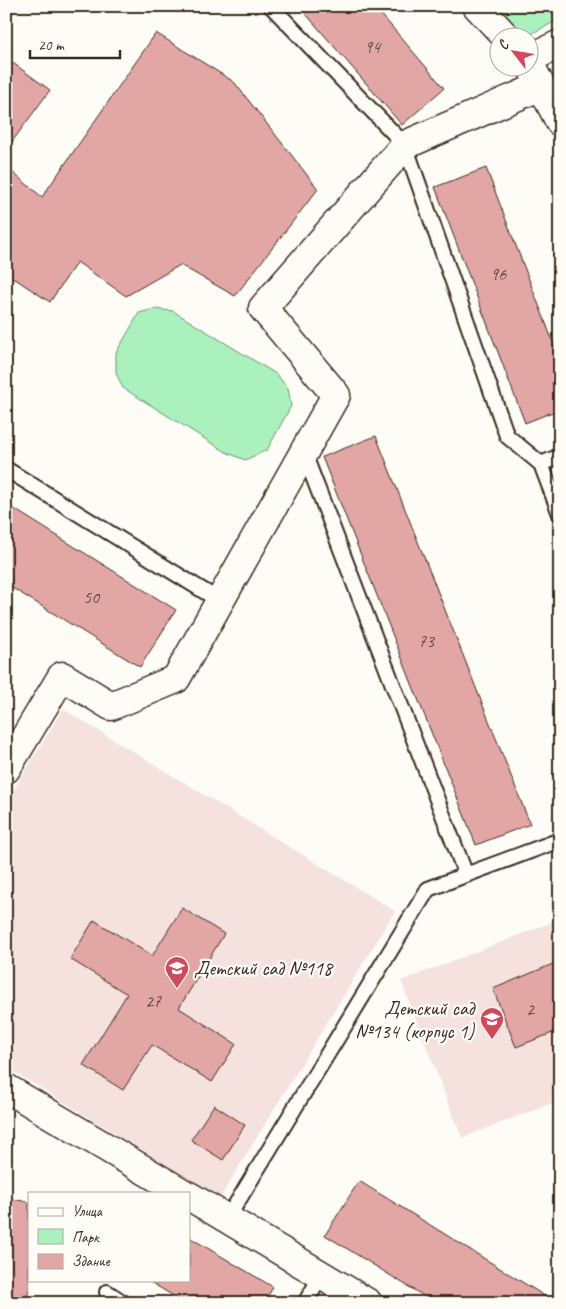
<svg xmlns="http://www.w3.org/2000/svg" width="566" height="1309" font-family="Caveat,sans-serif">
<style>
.built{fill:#f5e2de}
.green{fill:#aaf1be;stroke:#728e6e}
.building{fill:#e2a7a5;stroke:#3b2a1e}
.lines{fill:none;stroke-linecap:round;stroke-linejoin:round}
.lane-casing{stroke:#3b2a1e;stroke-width:18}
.street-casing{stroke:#3b2a1e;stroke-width:31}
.lane{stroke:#fdfcf7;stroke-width:14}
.street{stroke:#fdfcf7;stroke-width:28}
.labels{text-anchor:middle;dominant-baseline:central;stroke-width:4.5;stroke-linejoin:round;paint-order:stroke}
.number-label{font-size:18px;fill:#654940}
.poi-label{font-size:20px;fill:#3b2a1e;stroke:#fdfcf7;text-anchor:start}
</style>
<rect width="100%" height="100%" fill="#fdfcf7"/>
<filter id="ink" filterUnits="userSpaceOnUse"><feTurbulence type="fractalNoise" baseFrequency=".02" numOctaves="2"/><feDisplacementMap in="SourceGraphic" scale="10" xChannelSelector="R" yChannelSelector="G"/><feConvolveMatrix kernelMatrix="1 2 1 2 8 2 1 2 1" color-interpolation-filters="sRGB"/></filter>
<g filter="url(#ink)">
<!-- built -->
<g class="built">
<path d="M63,709L395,911L220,1198L6,1067V802Z"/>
<path d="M560,919V1100L462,1138L401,981Z"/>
</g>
<!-- green -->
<g class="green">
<path d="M495,6H560V19L525,37Z"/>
<path d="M154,309L173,311L276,374L288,388L291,406L267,450L245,460L226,452L123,388L116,373V353L139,313Z"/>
</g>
<!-- building -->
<g class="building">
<path d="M299,6H374L444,88L402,125Z"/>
<path d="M156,33L234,82L318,189L235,296L180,265L126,296L77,262L50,302L6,273V167L42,197Z"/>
<path d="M6,58L50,90L6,150Z"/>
<path d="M486,168L560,360V409L525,423L435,187Z"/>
<path d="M376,436L530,824L476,845L322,457Z"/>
<path d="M6,504L176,610L140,667L6,584Z"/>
<path d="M182,908L224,934L179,1008L236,1044L212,1082L152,1045L123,1090L83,1065L127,994L70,959L94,920L152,956Z"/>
<path d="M553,964L560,979V1030L516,1047L493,989Z"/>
<path d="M214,1105L245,1125L223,1160L191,1140Z"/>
<path d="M359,1181L556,1303H435L325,1235Z"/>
<path d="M6,1198L29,1202V1292L23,1303H6Z"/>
<path d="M189,1237L273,1287L264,1303H185L147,1280H189Z"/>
</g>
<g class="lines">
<!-- lane casing -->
<g class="lane-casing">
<g id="lane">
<path d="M271,6L405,145L507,436L541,464L560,514"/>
<path d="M304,453L466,875"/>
<path d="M541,464L560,456"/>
<path d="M6,469L220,601"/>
<path d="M227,1219L428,889L560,840"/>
<path d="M107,1292L124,1303"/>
<path d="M305,1303L322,1275"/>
</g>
</g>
<!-- street casing -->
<g class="street-casing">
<g id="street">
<path d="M477,6L507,38"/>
<path d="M528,59L560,44"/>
<path d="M528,61L560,122"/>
<path d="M6,769L62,676L111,706L176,679L336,395L263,308L405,145L541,86"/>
<path d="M6,1088L183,1193"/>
<path d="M189,1196L368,1303"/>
</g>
</g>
<!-- lane -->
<use href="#lane" class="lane"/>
<!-- street -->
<use href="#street" class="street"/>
</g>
</g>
<!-- icons -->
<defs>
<g id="school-pin" transform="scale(1.25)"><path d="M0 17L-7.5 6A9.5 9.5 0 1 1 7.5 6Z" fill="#d1495b" stroke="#fdfcf7"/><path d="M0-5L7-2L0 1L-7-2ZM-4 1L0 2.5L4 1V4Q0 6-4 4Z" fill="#fff"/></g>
</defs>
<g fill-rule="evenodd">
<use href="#school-pin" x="177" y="968"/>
<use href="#school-pin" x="492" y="1019"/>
</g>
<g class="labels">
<!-- number labels -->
<g class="number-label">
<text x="372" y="47">94</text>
<text x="498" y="274">96</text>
<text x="91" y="597">50</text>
<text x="426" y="641">73</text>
<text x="153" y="1001">27</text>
<text x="530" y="1009">2</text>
</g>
<!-- poi labels -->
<g class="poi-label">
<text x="194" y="968">Детский сад №118</text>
<text x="474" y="1008" text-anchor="end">Детский сад<tspan x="474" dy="23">№134 (корпус 1)</tspan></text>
</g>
</g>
<!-- margin -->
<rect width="566" height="1309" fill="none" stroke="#fdfcf7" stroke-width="25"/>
<rect x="12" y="12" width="541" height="1284" fill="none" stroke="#3b2a1e" stroke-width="2" filter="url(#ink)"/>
<!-- legend -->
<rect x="28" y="1192" width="162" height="90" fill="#fdfcf7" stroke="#afa8a0"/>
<rect x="38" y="1208" width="25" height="8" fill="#fdfcf7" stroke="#afa8a0"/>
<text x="72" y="1216" font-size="15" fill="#3b2a1e">Улица</text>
<rect x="38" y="1229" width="25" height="15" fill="#aaf1be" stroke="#afa8a0"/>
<text x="72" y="1242" font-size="15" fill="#3b2a1e">Парк</text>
<rect x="38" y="1254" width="25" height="15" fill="#e2a7a5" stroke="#afa8a0"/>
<text x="72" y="1266" font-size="15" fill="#3b2a1e">Здание</text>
<!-- north arrow -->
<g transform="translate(514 52) rotate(301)"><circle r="24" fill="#fdfcf7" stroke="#afa8a0"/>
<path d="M0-4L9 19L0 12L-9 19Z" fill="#d1495b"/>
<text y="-8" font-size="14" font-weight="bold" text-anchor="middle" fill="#3b2a1e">С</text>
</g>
<!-- scale -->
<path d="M30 50v8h90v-8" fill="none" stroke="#3b2a1e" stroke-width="2.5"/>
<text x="38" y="50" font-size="15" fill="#3b2a1e" stroke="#fdfcf7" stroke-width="4" paint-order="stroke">20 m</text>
</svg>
